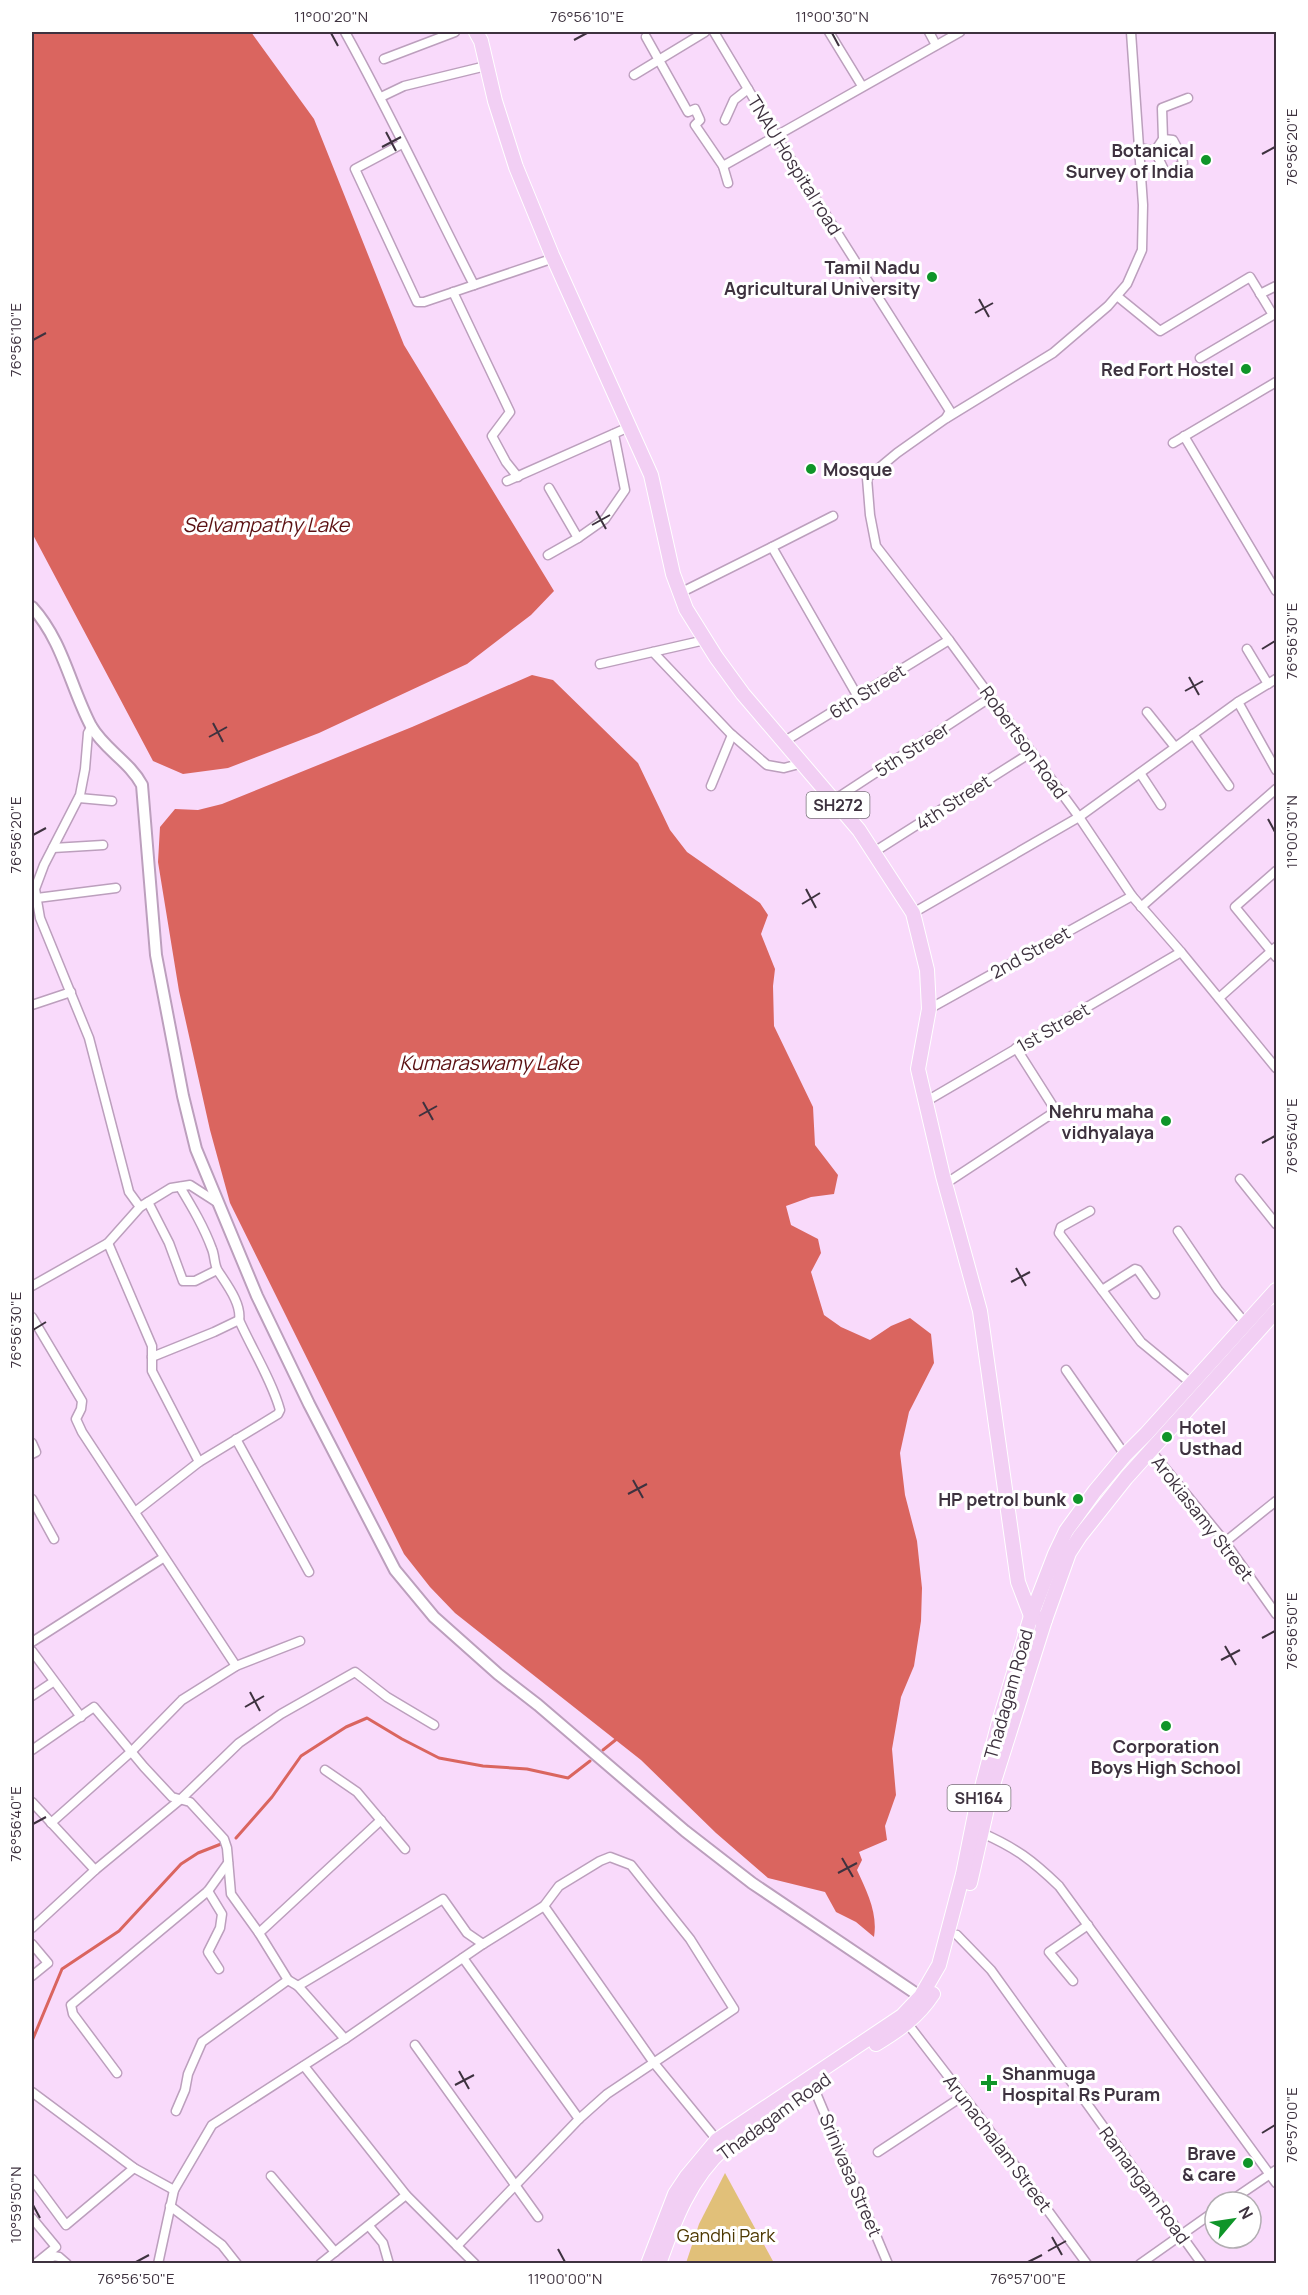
<svg xmlns="http://www.w3.org/2000/svg" width="1308" height="2295" font-family="Manrope,sans-serif">
<style>
.green{fill:#e1c079}
.water{fill:#da655f}
.lines{fill:none;stroke-linecap:round;stroke-linejoin:round}
.stream{stroke:#da655f;stroke-width:3}
.minor-casing{stroke:#bc9fbd;stroke-width:11}
.tertiary-casing{stroke:#bc9fbd;stroke-width:14}
.primary-casing{stroke:#fff;stroke-width:16}
.minor{stroke:#fff;stroke-width:8}
.tertiary{stroke:#fff;stroke-width:10}
.primary{stroke:#f2cff4;stroke-width:14}
.ticks{fill:none;stroke:#3e323f;stroke-width:2}
.poi-dot{fill:#0f9529;stroke:#fff;stroke-width:2}
.labels{text-anchor:middle;dominant-baseline:central;stroke-width:6;stroke-linejoin:round;paint-order:stroke}
.shield{fill:#fff;stroke:#787079;stroke-width:1.5}
.shield-label{font-size:16px;font-weight:bold;fill:#3e323f}
.poi-label{font-size:18px;font-weight:bold;fill:#3e323f;stroke:#fff;text-anchor:end}
.street-label{font-size:18px;fill:#3e323f;stroke:#fff}
.park-label{font-size:18px;fill:#4c3701;stroke:#fff}
.water-label{font-size:20px;font-style:italic;fill:#5b1012;stroke:#fff}
.neatline{fill:none;stroke:#3e323f;stroke-width:2}
.ticks-label{font-size:15px;text-anchor:middle;fill:#3e323f}
</style>
<rect width="100%" height="100%" fill="#f9dafb"/>
<!-- green -->
<path class="green" d="M725,2173L774,2263H686L699,2224Z"/>
<!-- water -->
<g class="water">
<path d="M32,32H251L314,119L404,345L554,591L531,615L467,664L319,733L228,768L183,774L153,761L32,533Z"/>
<path d="M532,675L553,680L638,763L670,830L687,852L760,903L768,915L761,934L775,969L773,986L774,1026L813,1107L815,1145L838,1175L834,1194L811,1197L786,1206L791,1225L818,1239L821,1253L811,1272L824,1315L841,1327L870,1340L891,1326L910,1318L931,1334L934,1363L909,1412L900,1453L905,1495L917,1541L922,1588L921,1621L914,1666L901,1697L892,1749L896,1795L885,1826L887,1840L859,1852L862,1860L857,1870C867,1892 878,1913 874,1937L856,1922L836,1912L825,1892L768,1878L716,1833L641,1760L455,1613L430,1587L404,1554L230,1203L210,1130L179,991L158,862L160,827L175,809L198,810L222,804L412,727Z"/>
</g>
<g class="lines">
<!-- stream -->
<g class="stream">
<path d="M603,1750L618,1738"/>
<path d="M236,1838L272,1797L301,1756L346,1727L367,1718L402,1739L439,1758L483,1766L527,1769L568,1778L590,1761"/>
<path d="M32,2041L62,1969L119,1931L181,1864L198,1853L221,1844"/>
</g>
<!-- minor casing -->
<g class="minor-casing">
<g id="minor">
<path d="M345,32C391,115 431,201 474,285"/>
<path d="M714,32L776,136L950,411L946,418"/>
<path d="M829,32L862,86"/>
<path d="M929,32L936,45"/>
<path d="M1131,32L1143,205L1142,250L1127,284L1108,306L1053,353L945,419L897,453L867,478L870,515L876,546L949,640L1079,817L1132,896L1181,952L1276,1068"/>
<path d="M646,37L688,112L695,109L700,120L695,125L723,166L728,183"/>
<path d="M384,59L455,32"/>
<path d="M634,75L705,32"/>
<path d="M381,97L404,86L486,66"/>
<path d="M725,120L734,100L748,89"/>
<path d="M402,144L355,169L417,302H424L554,258"/>
<path d="M1139,148L1155,151L1166,174L1172,172L1183,163L1181,155L1173,140L1163,139"/>
<path d="M1155,151L1163,139L1162,108L1188,98"/>
<path d="M723,166L960,32"/>
<path d="M453,292L510,412L492,436L506,462L518,477"/>
<path d="M1260,294L1276,286"/>
<path d="M1117,296L1160,331L1250,277L1273,315L1200,358"/>
<path d="M1184,436L1276,591"/>
<path d="M1173,443L1276,382"/>
<path d="M507,481L629,427"/>
<path d="M549,488L578,538"/>
<path d="M772,547L833,516"/>
<path d="M548,555L578,538L605,519L625,490L614,434"/>
<path d="M680,593L772,547L858,697"/>
<path d="M1247,649L1268,684"/>
<path d="M653,652L730,733L767,765L784,768L803,763"/>
<path d="M600,664L705,640"/>
<path d="M1238,702L1276,770"/>
<path d="M1147,712L1175,747"/>
<path d="M92,726L88,733L85,769L80,795L44,865L35,889L40,918L89,1038L129,1192L140,1207"/>
<path d="M1193,734L1229,786"/>
<path d="M785,741L949,640"/>
<path d="M1140,773L1161,805"/>
<path d="M711,786L732,735"/>
<path d="M79,798L112,801"/>
<path d="M834,800L991,697"/>
<path d="M53,848L103,845"/>
<path d="M874,852L1032,752"/>
<path d="M1276,871L1235,907L1276,957"/>
<path d="M37,898L116,888"/>
<path d="M1141,907L1276,789"/>
<path d="M913,913L1079,817L1238,702L1276,679"/>
<path d="M1219,998L1276,947"/>
<path d="M32,1005L71,992"/>
<path d="M929,1009L1132,896"/>
<path d="M925,1102L1181,952"/>
<path d="M1240,1179L1276,1224"/>
<path d="M945,1184L1056,1111L1016,1048"/>
<path d="M180,1187C192,1207 204,1227 212,1249C215,1256 214,1265 218,1271C227,1285 242,1304 239,1321"/>
<path d="M148,1202L169,1243L183,1281H195L217,1270"/>
<path d="M1090,1211L1061,1227L1059,1233L1141,1342L1192,1384"/>
<path d="M1178,1231L1218,1290L1246,1324"/>
<path d="M108,1243L152,1346V1371L199,1462L135,1512"/>
<path d="M32,1286L108,1243L140,1207L171,1188L190,1185L218,1203"/>
<path d="M1102,1290L1135,1269L1138,1270L1155,1294"/>
<path d="M32,1317L82,1401L81,1409L76,1419L82,1432L236,1666"/>
<path d="M152,1357L214,1332L239,1320C252,1349 272,1381 280,1410L278,1414L199,1462"/>
<path d="M1066,1370L1125,1455"/>
<path d="M236,1439L309,1572"/>
<path d="M32,1443L36,1452L32,1454"/>
<path d="M1151,1451L1225,1542L1276,1614"/>
<path d="M32,1499L54,1539"/>
<path d="M1225,1542L1276,1501"/>
<path d="M32,1642L163,1558"/>
<path d="M32,1651L81,1717"/>
<path d="M32,1696L53,1682"/>
<path d="M32,1750L94,1707L144,1767L172,1797L190,1802L224,1839L227,1848L231,1894L259,1933L288,1980L298,1986"/>
<path d="M325,1770L357,1792L405,1849"/>
<path d="M32,1802L95,1870"/>
<path d="M51,1823L132,1751L182,1700L236,1666L300,1641"/>
<path d="M982,1833C1016,1848 1032,1860 1059,1886L1276,2183"/>
<path d="M208,1891L222,1914L220,1928L208,1952L219,1969"/>
<path d="M544,1906L654,2063L717,2140"/>
<path d="M32,1928L95,1870L181,1799L239,1743L281,1714L355,1672L387,1697L434,1725"/>
<path d="M259,1933L381,1820"/>
<path d="M957,1935L991,1970L1202,2264"/>
<path d="M32,1944L48,1963L32,1976"/>
<path d="M463,1958L579,2119"/>
<path d="M1073,1981L1049,1952L1088,1925"/>
<path d="M908,2024L981,2119L1087,2264"/>
<path d="M345,2039L483,1944"/>
<path d="M415,2045L538,2217"/>
<path d="M304,2066L406,2195L475,2264"/>
<path d="M117,2073L73,2014L71,2005L208,1891L228,1863"/>
<path d="M813,2086L888,2264"/>
<path d="M32,2092L134,2168L174,2190"/>
<path d="M176,2111L185,2090L188,2074L202,2042L288,1980"/>
<path d="M878,2152L963,2096"/>
<path d="M271,2176L335,2252"/>
<path d="M32,2179L66,2225L134,2168"/>
<path d="M1229,2202L1276,2170"/>
<path d="M170,2206L222,2245L237,2264"/>
<path d="M32,2218L56,2247L35,2264"/>
<path d="M369,2226L383,2243L389,2264"/>
<path d="M45,2261L54,2256L59,2257L67,2264"/>
<path d="M158,2264L174,2190L212,2125L345,2039L298,1986L443,1899L467,1933L483,1944L544,1906L559,1886L600,1861L610,1857L631,1865L690,1939L734,2009L607,2094L579,2119L457,2246"/>
<path d="M320,2264L406,2195"/>
<path d="M1140,2264L1215,2211"/>
</g>
</g>
<!-- tertiary casing -->
<g class="tertiary-casing">
<path id="tertiary" d="M32,607C63,641 70,686 91,726C104,749 129,761 142,785L156,955L183,1096L196,1149L257,1296L309,1404L395,1570L434,1617L498,1674L538,1705L685,1831L752,1883L927,2001"/>
</g>
<!-- primary casing -->
<g class="primary-casing">
<g id="primary">
<path d="M476,32L481,41L495,101L516,167L552,255L651,475L673,574L686,609L716,657L743,694L859,830L913,913L927,970L929,1009L918,1069L943,1176L980,1311L1018,1582L1031,1616L1045,1620"/>
<path d="M970,1883L991,1791L1045,1620L1069,1553L1080,1536L1126,1478L1276,1311"/>
<path d="M876,2044C899,2030 918,2017 933,1994"/>
<path d="M648,2264L675,2194L687,2176L717,2140L902,2016L921,1996L939,1965L963,1874L975,1814L999,1722L1031,1616L1055,1554L1066,1531L1095,1491L1125,1455L1146,1434L1276,1290"/>
<path d="M659,2264C674,2221 690,2178 725,2147C745,2130 769,2116 790,2101"/>
</g>
</g>
<!-- minor -->
<use href="#minor" class="minor"/>
<!-- tertiary -->
<use href="#tertiary" class="tertiary"/>
<!-- primary -->
<use href="#primary" class="primary"/>
</g>
<!-- ticks -->
<path class="ticks" d="M331,33L338,46M832,33L839,46M574,40L587,33M386,132L396,151M382,147L401,137M1262,154L1275,147M979,299L989,317M975,313L993,303M33,340L46,333M596,511L606,529M592,525L610,515M1262,649L1275,641M1189,677L1199,695M1185,691L1203,681M213,723L223,742M209,737L227,727M1268,819L1275,832M33,835L46,828M806,889L816,908M802,904L820,893M423,1102L433,1120M419,1116L437,1106M1262,1143L1275,1136M1016,1268L1026,1286M1011,1282L1030,1272M33,1330L46,1322M633,1480L643,1498M628,1494L647,1484M1262,1638L1275,1631M1225,1646L1236,1665M1221,1660L1240,1650M250,1692L260,1711M245,1707L264,1696M33,1824L46,1817M842,1858L853,1877M838,1873L857,1863M459,2071L469,2089M455,2085L474,2075M1262,2133L1275,2125M33,2205L40,2218M1052,2237L1062,2255M558,2249L565,2262M1048,2251L1066,2241M136,2262L149,2255M1028,2262L1042,2255"/>
<!-- markers -->
<g class="poi-dot">
<circle cx="1206" cy="160" r="6"/>
<circle cx="932" cy="277" r="6"/>
<circle cx="1246" cy="369" r="6"/>
<circle cx="811" cy="469" r="6"/>
<circle cx="1166" cy="1121" r="6"/>
<circle cx="1167" cy="1437" r="6"/>
<circle cx="1078" cy="1499" r="6"/>
<circle cx="1166" cy="1726" r="6"/>
<path d="M986 2074h6v6h6v6h-6v6h-6v-6h-6v-6h6z"/>
<circle cx="1248" cy="2163" r="6"/>
</g>
<g class="labels">
<!-- shield labels -->
<g class="shield">
<rect x="806.5" y="792" width="63" height="26" rx="4.5"/>
<rect x="947.5" y="1785" width="63" height="26" rx="4.5"/>
</g>
<g class="shield-label">
<text x="838" y="805">SH272</text>
<text x="979" y="1798">SH164</text>
</g>
<!-- poi labels -->
<g class="poi-label">
<text x="1194" y="150">Botanical<tspan x="1194" dy="21">Survey of India</tspan></text>
<text x="920" y="267">Tamil Nadu<tspan x="920" dy="21">Agricultural University</tspan></text>
<text x="1234" y="369">Red Fort Hostel</text>
<text x="823" y="469" text-anchor="start">Mosque</text>
<text x="1154" y="1111">Nehru maha<tspan x="1154" dy="21">vidhyalaya</tspan></text>
<text x="1179" y="1427" text-anchor="start">Hotel<tspan x="1179" dy="21">Usthad</tspan></text>
<text x="1066" y="1499">HP petrol bunk</text>
<text x="1166" y="1746" text-anchor="middle">Corporation<tspan x="1166" dy="21">Boys High School</tspan></text>
<text x="1002" y="2073" text-anchor="start">Shanmuga<tspan x="1002" dy="21">Hospital Rs Puram</tspan></text>
<text x="1236" y="2153">Brave<tspan x="1236" dy="21">&amp; care</tspan></text>
</g>
<!-- street labels -->
<g class="street-label">
<text transform="translate(795 165) rotate(58)">TNAU Hospital road</text>
<text transform="translate(867 691) rotate(-32)">6th Street</text>
<text transform="translate(1024 742) rotate(54)">Robertson Road</text>
<text transform="translate(912 749) rotate(-33)">5th Streer</text>
<text transform="translate(953 802) rotate(-33)">4th Street</text>
<text transform="translate(1030 952) rotate(-29)">2nd Street</text>
<text transform="translate(1053 1027) rotate(-30)">1st Street</text>
<text transform="translate(1203 1518) rotate(52)">Arokiasamy Street</text>
<text transform="translate(1008 1694) rotate(-74)">Thadagam Road</text>
<text transform="translate(774 2116) rotate(-36)">Thadagam Road</text>
<text transform="translate(998 2143) rotate(53)">Arunachalam Street</text>
<text transform="translate(851 2175) rotate(67)">Srinivasa Street</text>
<text transform="translate(1145 2185) rotate(54)">Ramangam Road</text>
</g>
<!-- park labels -->
<g class="park-label">
<text x="726" y="2235">Gandhi Park</text>
</g>
<!-- water labels -->
<g class="water-label">
<text x="266" y="524">Selvampathy Lake</text>
<text x="489" y="1062">Kumaraswamy Lake</text>
</g>
</g>
<!-- border -->
<rect width="1308" height="2295" fill="none" stroke="#ffffff" stroke-width="66"/>
<!-- north arrow -->
<g transform="translate(1233 2220) rotate(61)"><circle r="28" fill="#ffffff" stroke="#b2adb2" stroke-width="1.5"/>
<path d="M0-4.5L10 22L0 15L-10 22Z" fill="#0f9529"/>
<text y="-9" font-size="16" font-weight="bold" text-anchor="middle" fill="#3e323f">N</text>
</g>
<rect x="33" y="33" width="1242" height="2229" class="neatline"/>
<g class="ticks-label">
<text x="331" y="22">11°00'20"N</text>
<text x="587" y="22">76°56'10"E</text>
<text x="832" y="22">11°00'30"N</text>
<text transform="translate(1292 147) rotate(-90)" y="5">76°56'20"E</text>
<text transform="translate(16 340) rotate(-90)" y="5">76°56'10"E</text>
<text transform="translate(1292 641) rotate(-90)" y="5">76°56'30"E</text>
<text transform="translate(1292 832) rotate(-90)" y="5">11°00'30"N</text>
<text transform="translate(16 835) rotate(-90)" y="5">76°56'20"E</text>
<text transform="translate(1292 1136) rotate(-90)" y="5">76°56'40"E</text>
<text transform="translate(16 1330) rotate(-90)" y="5">76°56'30"E</text>
<text transform="translate(1292 1631) rotate(-90)" y="5">76°56'50"E</text>
<text transform="translate(16 1824) rotate(-90)" y="5">76°56'40"E</text>
<text transform="translate(1292 2125) rotate(-90)" y="5">76°57'00"E</text>
<text transform="translate(16 2205) rotate(-90)" y="5">10°59'50"N</text>
<text x="136" y="2284">76°56'50"E</text>
<text x="565" y="2284">11°00'00"N</text>
<text x="1028" y="2284">76°57'00"E</text>
</g>
</svg>
